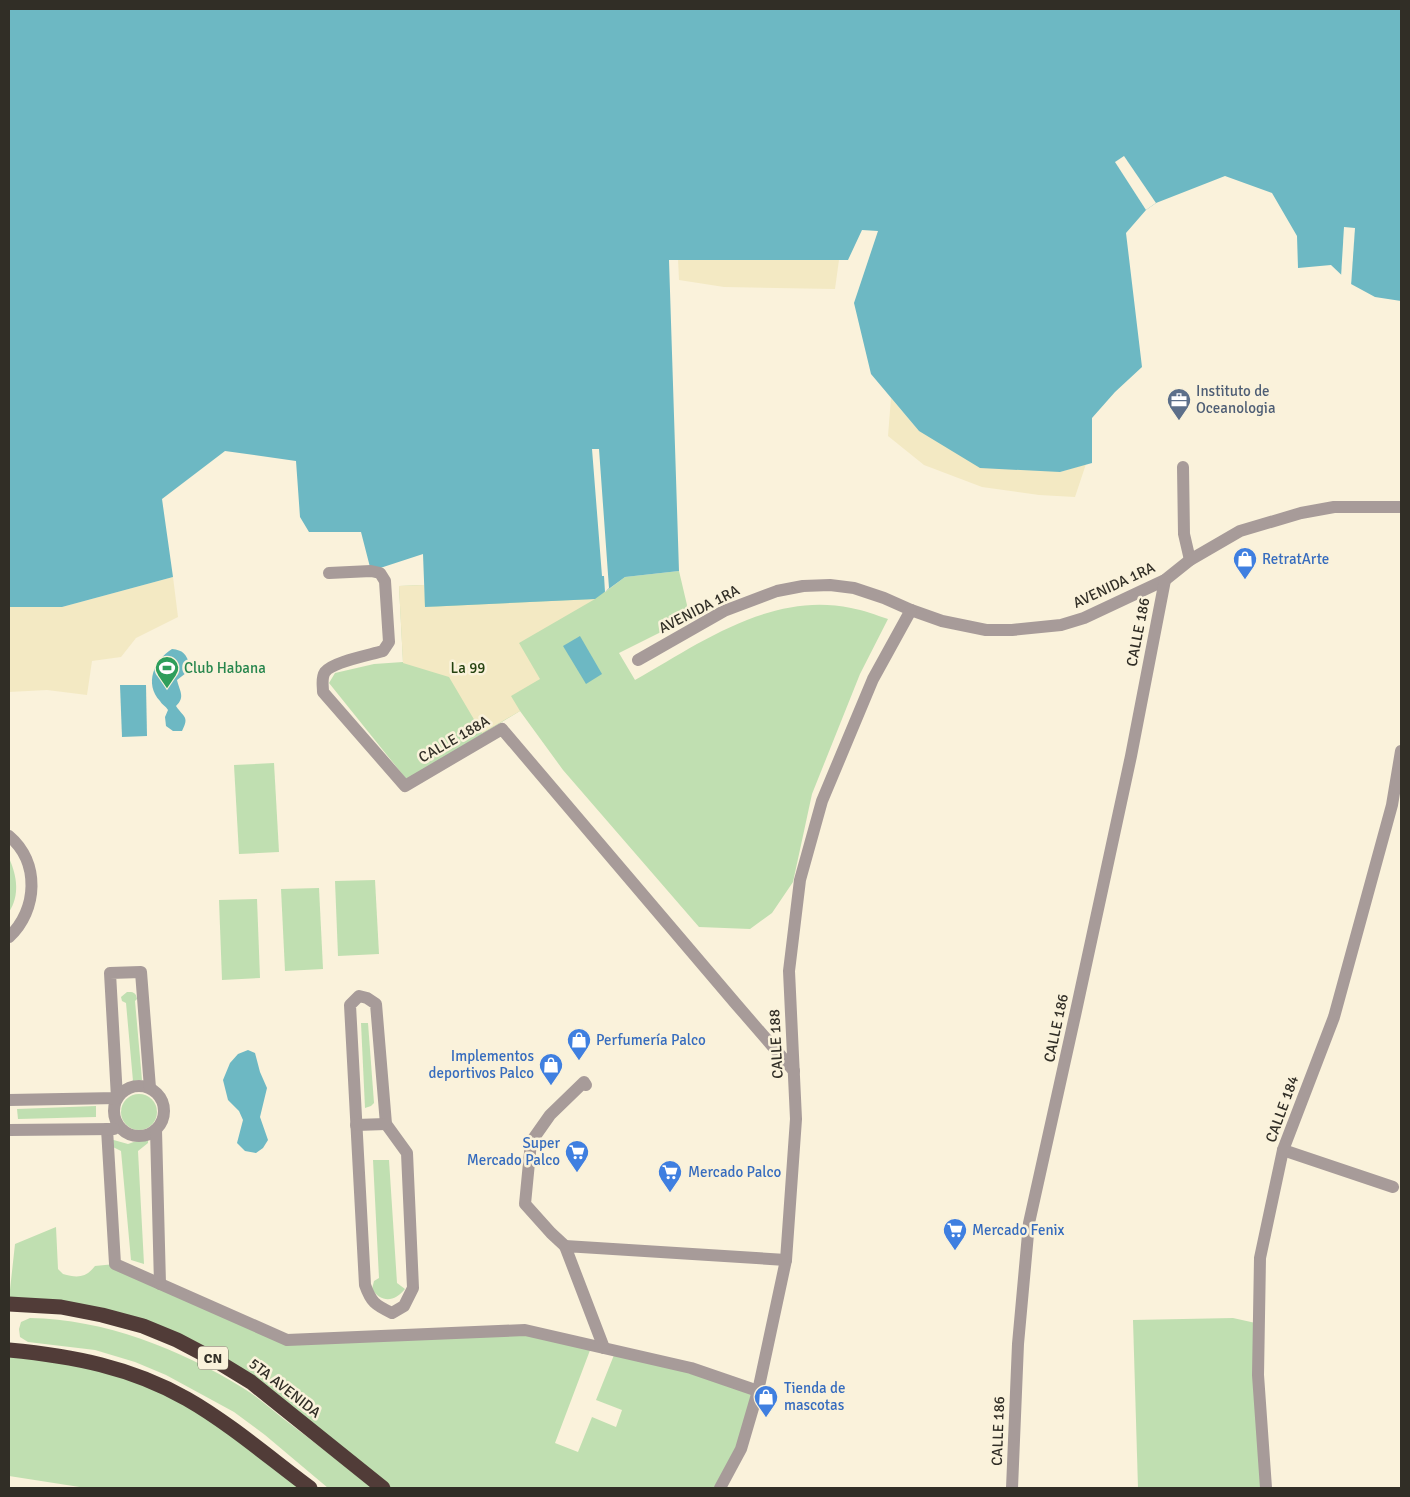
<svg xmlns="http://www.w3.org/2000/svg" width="1410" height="1497" font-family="Signika,sans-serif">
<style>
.green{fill:#c0dfb1}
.sand{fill:#f3e9c3}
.water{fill:#6db8c3}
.pier{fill:#faf2db}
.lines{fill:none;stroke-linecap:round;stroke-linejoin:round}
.minor{stroke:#a79b99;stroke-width:12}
.highway{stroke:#513c38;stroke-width:15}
.labels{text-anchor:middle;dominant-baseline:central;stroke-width:5;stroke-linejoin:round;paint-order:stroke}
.shield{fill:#faf2db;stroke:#6d695c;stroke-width:1}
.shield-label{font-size:14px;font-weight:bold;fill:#312e26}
.service-label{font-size:15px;fill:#4e5e75;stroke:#faf2db;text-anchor:start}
.shop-label{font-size:15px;fill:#366cbe;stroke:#faf2db;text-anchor:start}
.street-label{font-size:15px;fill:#312e26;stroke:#faf2db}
.leisure-label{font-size:15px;fill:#27864d;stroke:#faf2db;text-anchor:start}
.park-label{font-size:15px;fill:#244210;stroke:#faf2db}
</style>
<rect width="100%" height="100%" fill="#faf2db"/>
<!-- green -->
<g class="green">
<path d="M679,571L687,605L685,620L619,653L635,680C700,643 772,591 851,608C863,610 876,615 888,619L860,674L812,794L793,882L772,913L750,929L699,927L563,770L520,711L407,780L329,683L335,673L374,664L403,662L399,586L424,585L425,607L605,592L625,577Z"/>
<path d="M274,763L279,852L239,854L234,765Z"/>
<path d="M9,858C17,876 20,895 9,912Z"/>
<path d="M375,880L379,954L338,956L335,881Z"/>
<path d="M319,888L323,969L285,971L281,889Z"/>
<path d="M257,899L260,978L222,980L219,900Z"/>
<path d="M127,992C133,992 136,992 137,999L135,1001L142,1080L133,1081L126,1003L122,1001L121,997Z"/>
<path d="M361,1023H368L374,1103L371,1106L365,1108Z"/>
<circle cx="139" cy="1112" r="18"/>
<path d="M96,1106V1117L18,1119L17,1109Z"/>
<path d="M148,1137V1143L138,1151L144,1264L131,1260L121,1151L111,1146L110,1139L128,1144Z"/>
<path d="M373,1160H389L397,1283L405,1289C395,1302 381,1303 372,1289L374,1281L379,1278Z"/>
<path d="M56,1227L58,1269L63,1274C77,1278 86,1278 95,1266L115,1264L287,1340L525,1330L592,1345L555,1443L578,1452L592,1417L616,1427L622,1410L596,1400L616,1350L758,1391L720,1488H383L251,1382L177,1340L9,1299L15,1244Z"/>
<path d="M30,1318C104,1319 180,1349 243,1388C258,1397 272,1410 285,1420C315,1443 344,1465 372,1488H328L265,1435L234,1412L166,1375L135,1362L95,1350L28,1342L20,1337L19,1329L21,1322Z"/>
<path d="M1233,1318L1260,1324L1266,1488H1138L1133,1320Z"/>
<path d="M9,1350L150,1381L310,1488H86L9,1476Z"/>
</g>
<!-- sand -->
<g class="sand">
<path d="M678,259L839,260L835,289L724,287L679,280Z"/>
<path d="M891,398L919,431L1060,472L1086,464L1075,497L1039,495L982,487L924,465L888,436Z"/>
<path d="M173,577L178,617L136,638L121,657L92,661L87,695L47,690L9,692V607H62Z"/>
<path d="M424,585L425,607L595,599L519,643L540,679L511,696L520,711L482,733L449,677L403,663L399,586Z"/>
</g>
<!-- water -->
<g class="water">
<path d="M9,9H1401V301L1375,297L1351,284L1331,265L1298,268L1297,236L1272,193L1225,176L1156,203L1146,210L1126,233L1142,367L1115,392L1092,418V463L1060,472L980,468L919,431L871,374L854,303L878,231L862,230L848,260H669L679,571L625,577L595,599L425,607L423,554L371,571L361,532H309L300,517L296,461L225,451L162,499L173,577L62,607H9Z"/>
<path d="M580,636L602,674L586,684L563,646Z"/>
<path d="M172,649C183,650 186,654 190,665L186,673L177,680C179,690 186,697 176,706C183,717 190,716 182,731H173L166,726L165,717L168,710C166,706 162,705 160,701C144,684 154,660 172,649Z"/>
<path d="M120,685H146L147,736L122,737Z"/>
<path d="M248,1050L255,1053L260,1072L267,1088L260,1117L268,1140L263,1148L256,1153L245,1151L237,1143L243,1120L239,1111L228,1100L223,1080L230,1063L238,1054Z"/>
</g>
<!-- pier -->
<g class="pier">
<path d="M1124,156L1156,203L1146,210L1115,162Z"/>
<path d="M1344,227L1355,228L1351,286L1341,277Z"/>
<path d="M592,449H599L609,588L605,592L604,576H602Z"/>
</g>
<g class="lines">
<!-- minor -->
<g class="minor">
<path d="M1183,467L1184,534L1190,560"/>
<path d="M329,573L371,571L380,573L385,581L389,642L383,651C370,655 332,662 325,672C321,678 323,685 323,692L405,786L502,729L736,1004L794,1071"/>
<path d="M638,660L724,611L777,591L803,586L830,585L854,588L884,598L911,610L942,621L986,630H1012L1061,625L1084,618L1165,580L1190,560L1240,531L1301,513L1334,507H1401"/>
<path d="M9,836C40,862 38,910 9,937"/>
<path d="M359,996L367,998L376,1004L386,1124L407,1153L413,1288L404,1306L392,1313C375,1305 371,1302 365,1285L350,1005Z"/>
<circle cx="139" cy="1111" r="25"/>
<path d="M9,1100L117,1098L110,973L141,972L150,1088"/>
<path d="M356,1125L386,1124"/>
<path d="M107,1129L115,1264L287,1340L525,1330L691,1368L758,1391"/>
<path d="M9,1130L114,1129"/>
<path d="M156,1130L160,1284"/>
<path d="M1283,1150L1393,1187"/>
<path d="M565,1246L551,1233L525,1204L531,1142L550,1115L584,1082L586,1085"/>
<path d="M604,1348L565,1246L786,1260"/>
<path d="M720,1488L741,1449L758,1391L786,1260L796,1119L789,971L800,880L822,801L873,679L911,610"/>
<path d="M1012,1488L1018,1344L1029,1223L1076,1011L1131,756L1165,580"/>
<path d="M1266,1488L1258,1375L1260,1258L1283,1150L1334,1017L1392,805L1401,751"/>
</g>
<!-- highway -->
<g class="highway">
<path d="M9,1304L61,1307L102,1315L143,1326L177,1340L215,1360L251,1382L383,1488"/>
<path d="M9,1350C72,1356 131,1367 187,1399C229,1423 271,1459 310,1488"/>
</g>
</g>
<!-- icons -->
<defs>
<g id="office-pin" transform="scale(1.25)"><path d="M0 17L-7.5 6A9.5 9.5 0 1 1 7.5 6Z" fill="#5c6f8a" stroke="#faf2db"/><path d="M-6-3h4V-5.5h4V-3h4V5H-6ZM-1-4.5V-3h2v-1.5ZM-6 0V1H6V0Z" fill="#fff"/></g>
<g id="shop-pin" transform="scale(1.25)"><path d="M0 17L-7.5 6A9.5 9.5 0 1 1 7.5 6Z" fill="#3f7fe0" stroke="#faf2db"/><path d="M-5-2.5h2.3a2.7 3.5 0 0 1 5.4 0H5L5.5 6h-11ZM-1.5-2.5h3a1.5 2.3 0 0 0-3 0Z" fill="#fff"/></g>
<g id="stadium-pin" transform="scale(1.25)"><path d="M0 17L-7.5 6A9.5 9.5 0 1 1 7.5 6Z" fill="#2e9e5b" stroke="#faf2db"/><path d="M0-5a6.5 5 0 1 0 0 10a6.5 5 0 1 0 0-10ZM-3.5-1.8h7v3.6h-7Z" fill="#fff"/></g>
<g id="supermarket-pin" transform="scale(1.25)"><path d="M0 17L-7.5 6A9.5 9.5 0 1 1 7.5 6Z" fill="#3f7fe0" stroke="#faf2db"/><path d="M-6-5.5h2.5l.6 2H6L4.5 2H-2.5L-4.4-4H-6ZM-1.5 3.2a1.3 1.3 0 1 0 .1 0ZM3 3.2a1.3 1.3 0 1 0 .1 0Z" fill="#fff"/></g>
</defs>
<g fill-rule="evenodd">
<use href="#office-pin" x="1179" y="400"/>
<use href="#shop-pin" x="1245" y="559"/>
<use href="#stadium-pin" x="167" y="668"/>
<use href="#shop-pin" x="579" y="1040"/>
<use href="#shop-pin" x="551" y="1065"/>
<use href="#supermarket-pin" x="577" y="1152"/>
<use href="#supermarket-pin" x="670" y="1172"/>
<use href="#supermarket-pin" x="955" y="1230"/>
<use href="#shop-pin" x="766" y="1397"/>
</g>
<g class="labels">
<!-- shield labels -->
<rect class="shield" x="198" y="1346.5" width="30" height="23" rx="4"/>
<g class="shield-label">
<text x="213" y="1358">CN</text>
</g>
<!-- service labels -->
<g class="service-label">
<text x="1196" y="391">Instituto de<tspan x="1196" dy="17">Oceanologia</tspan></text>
</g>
<!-- shop labels -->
<g class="shop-label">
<text x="1262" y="559">RetratArte</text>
<text x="596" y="1040">Perfumería Palco</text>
<text x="534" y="1056" text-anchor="end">Implementos<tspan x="534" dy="17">deportivos Palco</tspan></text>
<text x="560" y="1143" text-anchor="end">Super<tspan x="560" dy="17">Mercado Palco</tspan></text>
<text x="688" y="1172">Mercado Palco</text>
<text x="972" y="1230">Mercado Fenix</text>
<text x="784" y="1388">Tienda de<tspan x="784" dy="17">mascotas</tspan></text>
</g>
<!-- street labels -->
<g class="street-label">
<text transform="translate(1114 585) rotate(-25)">AVENIDA 1RA</text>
<text transform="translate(699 609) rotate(-27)">AVENIDA 1RA</text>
<text transform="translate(1138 632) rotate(-79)">CALLE 186</text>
<text transform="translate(454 739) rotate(-30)">CALLE 188A</text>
<text transform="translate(1056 1028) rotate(-78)">CALLE 186</text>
<text transform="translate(776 1044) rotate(-93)">CALLE 188</text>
<text transform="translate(1282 1109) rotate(-70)">CALLE 184</text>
<text transform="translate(285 1388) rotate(38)">5TA AVENIDA</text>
<text transform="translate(998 1431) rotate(-88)">CALLE 186</text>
</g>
<!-- leisure labels -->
<g class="leisure-label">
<text x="184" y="668">Club Habana</text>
</g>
<!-- park labels -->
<g class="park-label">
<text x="468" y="668">La 99</text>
</g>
</g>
<!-- border -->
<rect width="1410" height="1497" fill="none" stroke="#312e26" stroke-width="20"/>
</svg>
